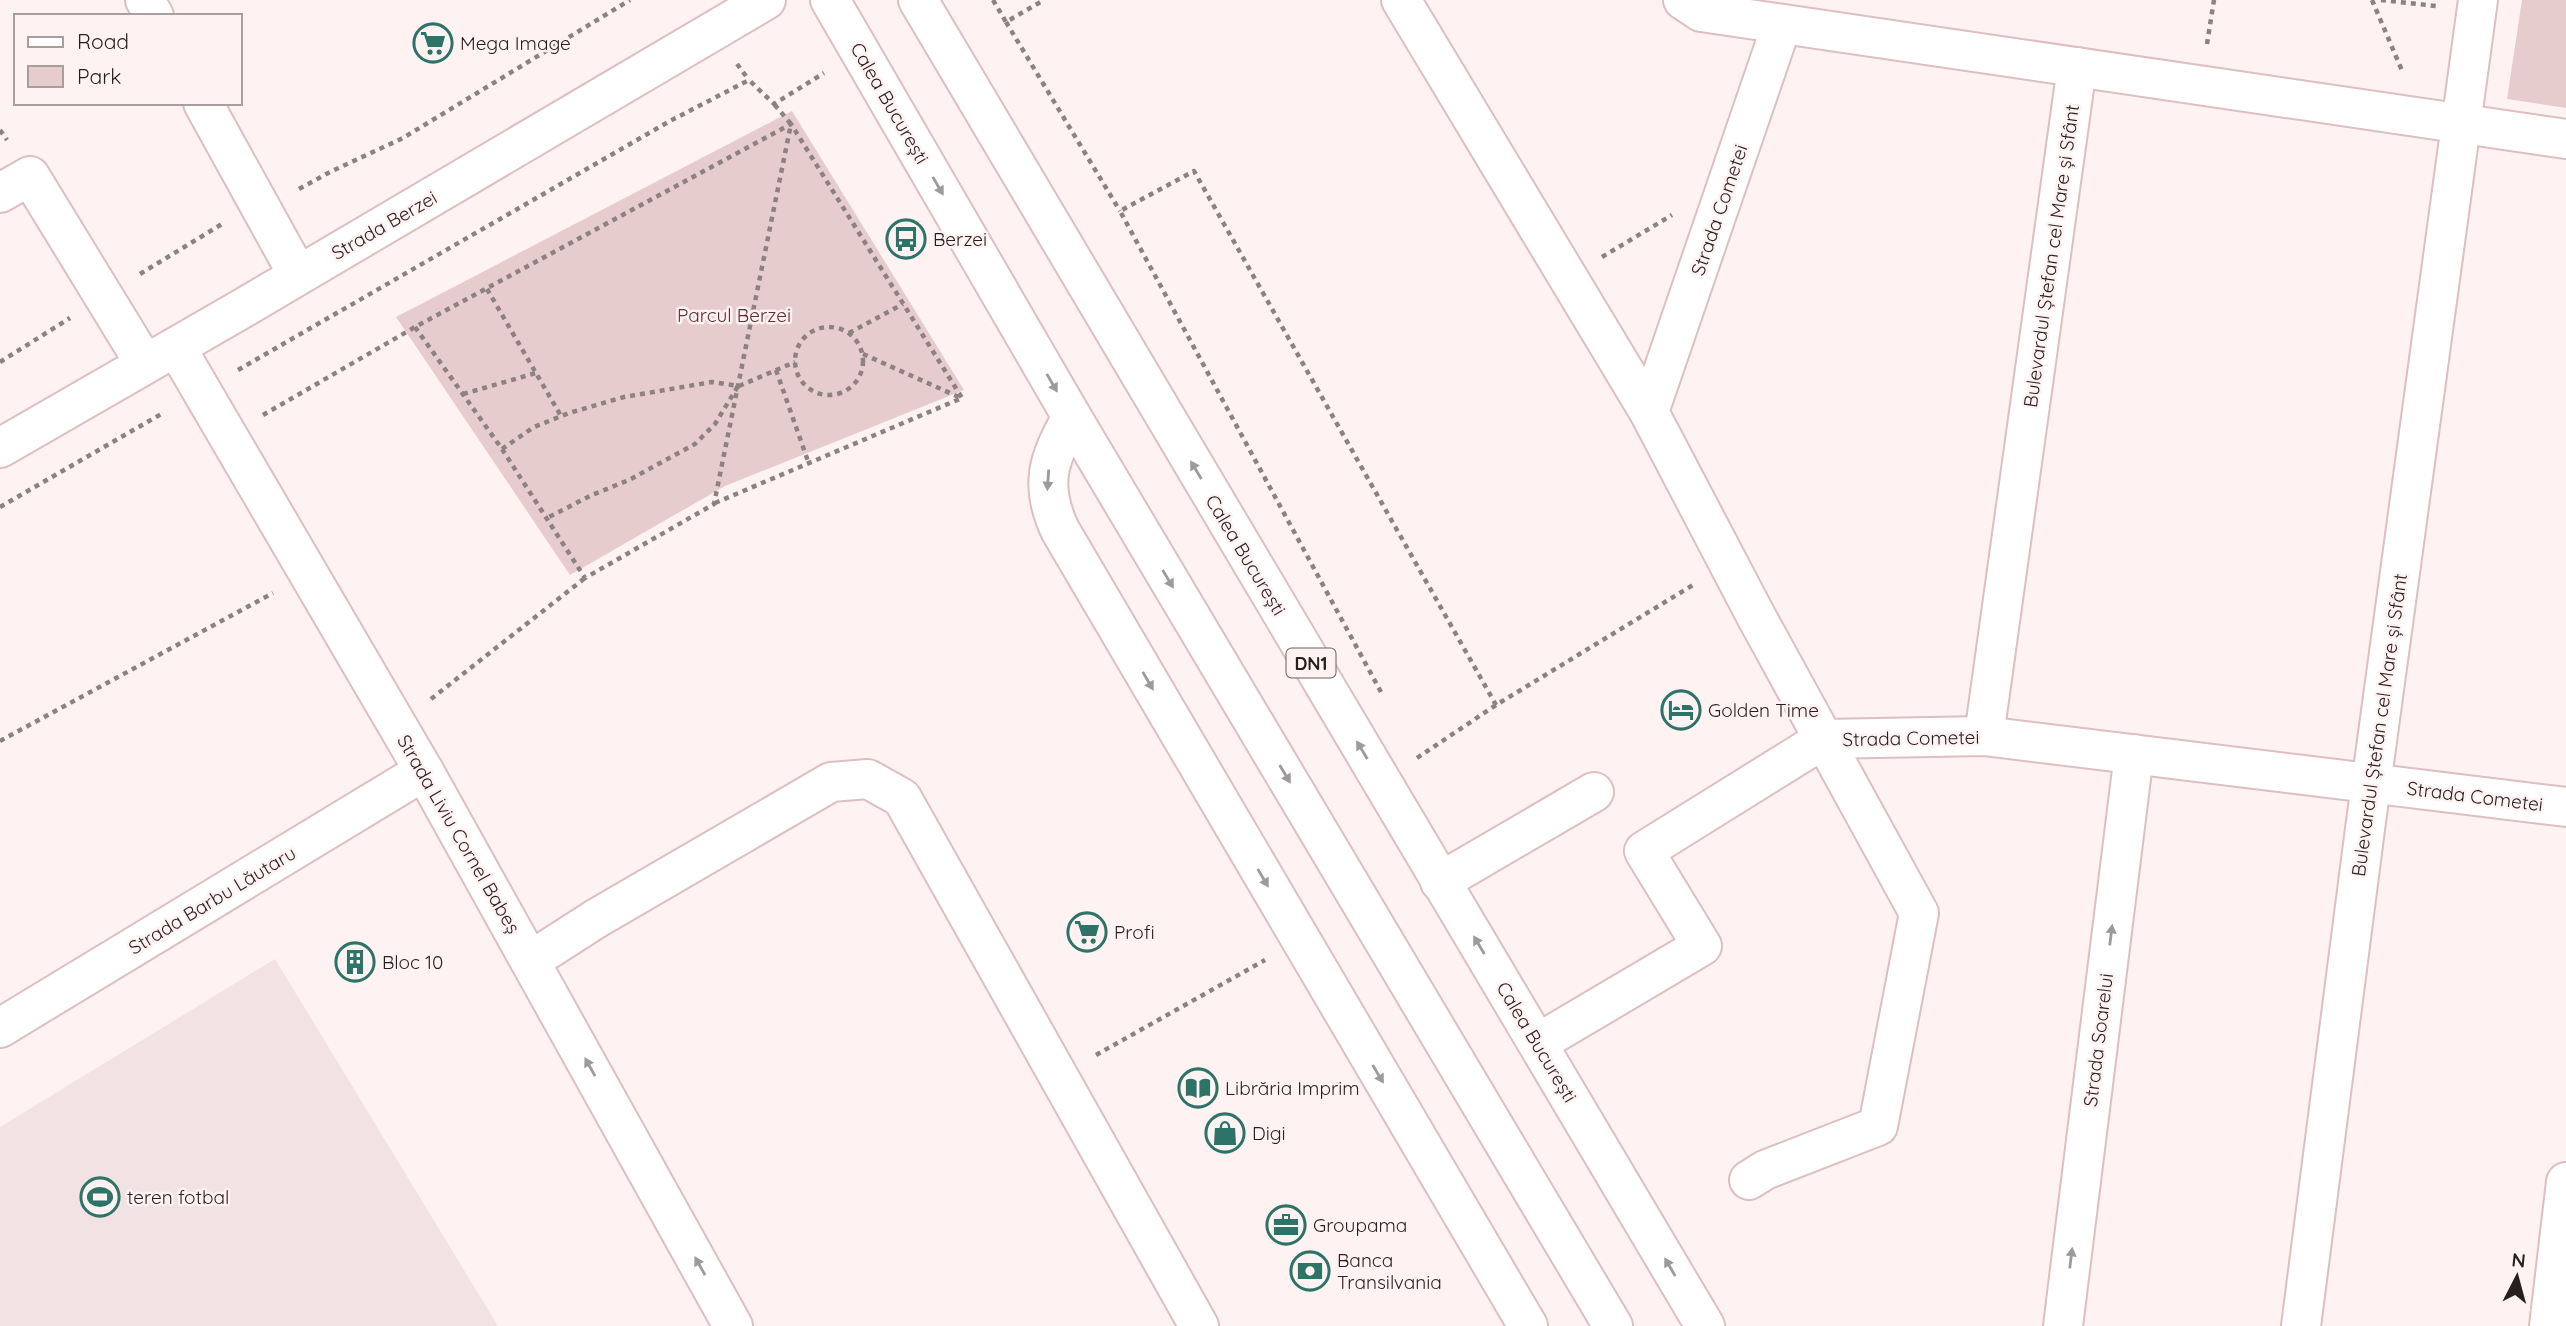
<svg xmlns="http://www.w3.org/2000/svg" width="2566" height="1326" font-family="Quicksand,sans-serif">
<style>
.built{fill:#f2e2e3}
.green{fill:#e7cccd}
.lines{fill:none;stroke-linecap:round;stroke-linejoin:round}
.minor-casing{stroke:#ddbfc1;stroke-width:42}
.major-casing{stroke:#ddbfc1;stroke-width:42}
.path{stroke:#8d8182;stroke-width:4.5;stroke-dasharray:5 5;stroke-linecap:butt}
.minor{stroke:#fff;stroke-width:38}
.major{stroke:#fff;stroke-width:38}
.oneway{fill:#9f9a9a}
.labels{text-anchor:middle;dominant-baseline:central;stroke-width:5;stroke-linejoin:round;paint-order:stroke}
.shield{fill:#fff2f3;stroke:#695e5f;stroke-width:2}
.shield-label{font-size:18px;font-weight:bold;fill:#291e1f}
.poi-label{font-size:19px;fill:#291e1f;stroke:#fff2f3;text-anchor:start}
.street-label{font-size:19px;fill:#291e1f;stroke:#fff2f3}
.park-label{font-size:19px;fill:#622d34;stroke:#fff2f3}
</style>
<rect width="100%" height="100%" fill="#fff2f3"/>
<!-- built -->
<path class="built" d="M275,959L498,1326H0V1127Z"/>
<!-- green -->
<g class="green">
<path d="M2522,0H2566V108L2507,99Z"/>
<path d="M792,111L964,390L725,486L570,575L396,317Z"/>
</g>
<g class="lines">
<!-- minor casing -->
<g class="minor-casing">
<g id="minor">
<path d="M145,0L154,16"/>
<path d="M1401,0L1649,412"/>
<path d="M1683,0L1701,12L2566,139"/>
<path d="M203,103L298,275"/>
<path d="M0,193L30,176L145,364"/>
<path d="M176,347L424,771L733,1326"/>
<path d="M1072,417C1048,459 1039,485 1060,530L1528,1326"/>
<path d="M0,448L238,311L766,0"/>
<path d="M1984,736L2077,67"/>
<path d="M1824,739L1984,736L2566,807"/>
<path d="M1440,882L1594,792"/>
<path d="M530,961L597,918L831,782L868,779L902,798L1199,1326"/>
<path d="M0,1028L424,771"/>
<path d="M1538,1043L1702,946L1644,851L1824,739"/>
<path d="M1749,1180L1765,1170L1878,1126L1919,913L1756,616L1649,412L1782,24"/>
<path d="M2063,1326L2134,754"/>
<path d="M2301,1326L2365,829L2478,0"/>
<path d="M2549,1326L2566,1182"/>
</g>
</g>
<!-- major casing -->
<g class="major-casing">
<g id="major">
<path d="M830,0L1072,417L1613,1326"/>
<path d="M918,0L1705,1326"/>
</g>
</g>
<!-- path -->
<g class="path">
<path d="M993,0L1006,22L1044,0"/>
<path d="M2372,0L2403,73"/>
<path d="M2381,0L2436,6"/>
<path d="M1006,22L1120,211"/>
<path d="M2207,44L2214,0"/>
<path d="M737,64L749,80"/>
<path d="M0,130L7,140"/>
<path d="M299,189L330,172L403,138L630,0"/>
<path d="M1602,257L1672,215"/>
<path d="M140,274L222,224"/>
<path d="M487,289L561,416"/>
<circle cx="829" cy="361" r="34"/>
<path d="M415,327L502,449L585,578L714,504L791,124L774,104"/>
<path d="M849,333L903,304"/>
<path d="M863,354L961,398"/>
<path d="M0,362L70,318"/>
<path d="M238,370L670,121L749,80L774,104L824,73"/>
<path d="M776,370L809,464"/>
<path d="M739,386L795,362"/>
<path d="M463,394L536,373"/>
<path d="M263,415L415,327L791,124L962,398"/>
<path d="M502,449L534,427L569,413L624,397L712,382L738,386L715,424L695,444L629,480L592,495L545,519"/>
<path d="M715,503L962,398"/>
<path d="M0,507L163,413"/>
<path d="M1381,692L1120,211L1194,171L1496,705"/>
<path d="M431,699L585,578"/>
<path d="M0,741L273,593"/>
<path d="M1417,758L1496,705L1693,585"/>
<path d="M1096,1055L1265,960"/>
</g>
<!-- minor -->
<use href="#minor" class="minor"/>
<!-- major -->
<use href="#major" class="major"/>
</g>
<!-- one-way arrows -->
<defs><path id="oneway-solid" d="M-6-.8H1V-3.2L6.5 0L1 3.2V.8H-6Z" transform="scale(1.75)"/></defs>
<g class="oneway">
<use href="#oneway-solid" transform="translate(938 186) rotate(60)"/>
<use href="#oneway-solid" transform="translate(1052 383) rotate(60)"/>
<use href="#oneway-solid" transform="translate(1196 470) rotate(-121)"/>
<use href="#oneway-solid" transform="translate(1048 480) rotate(94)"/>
<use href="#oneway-solid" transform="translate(1168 579) rotate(59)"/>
<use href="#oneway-solid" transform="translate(1148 681) rotate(60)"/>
<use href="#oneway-solid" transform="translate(1362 750) rotate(-121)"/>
<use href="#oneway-solid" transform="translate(1285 774) rotate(59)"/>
<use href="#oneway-solid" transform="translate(1263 878) rotate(60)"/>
<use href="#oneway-solid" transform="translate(2111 935) rotate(-83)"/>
<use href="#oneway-solid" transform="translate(1479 945) rotate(-121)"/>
<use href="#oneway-solid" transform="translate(590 1067) rotate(-119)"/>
<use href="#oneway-solid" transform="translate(1378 1074) rotate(59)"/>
<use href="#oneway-solid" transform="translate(2071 1258) rotate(-83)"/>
<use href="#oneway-solid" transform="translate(700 1266) rotate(-119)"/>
<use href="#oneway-solid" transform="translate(1670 1267) rotate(-120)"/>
</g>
<!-- icons -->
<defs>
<g id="supermarket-ring" transform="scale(2.0125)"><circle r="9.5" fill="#fff2f3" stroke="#2d7368" stroke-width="1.5"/><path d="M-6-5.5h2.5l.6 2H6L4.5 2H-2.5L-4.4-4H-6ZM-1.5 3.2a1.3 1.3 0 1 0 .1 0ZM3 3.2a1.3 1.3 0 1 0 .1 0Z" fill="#2d7368"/></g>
<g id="bus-ring" transform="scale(2.0125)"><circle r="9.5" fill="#fff2f3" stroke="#2d7368" stroke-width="1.5"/><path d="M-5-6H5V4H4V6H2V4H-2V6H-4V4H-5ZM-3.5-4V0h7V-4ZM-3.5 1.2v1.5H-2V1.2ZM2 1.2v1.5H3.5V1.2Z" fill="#2d7368"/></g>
<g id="hotel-ring" transform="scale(2.0125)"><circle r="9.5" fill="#fff2f3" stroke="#2d7368" stroke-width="1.5"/><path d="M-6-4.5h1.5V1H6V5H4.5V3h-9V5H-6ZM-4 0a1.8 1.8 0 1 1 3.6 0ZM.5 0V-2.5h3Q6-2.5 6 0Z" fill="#2d7368"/></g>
<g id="building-ring" transform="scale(2.0125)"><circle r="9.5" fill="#fff2f3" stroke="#2d7368" stroke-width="1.5"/><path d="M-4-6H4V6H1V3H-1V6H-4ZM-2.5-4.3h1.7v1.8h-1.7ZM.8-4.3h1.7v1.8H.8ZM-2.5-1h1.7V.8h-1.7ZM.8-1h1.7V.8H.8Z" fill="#2d7368"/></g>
<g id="library-ring" transform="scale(2.0125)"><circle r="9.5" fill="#fff2f3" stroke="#2d7368" stroke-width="1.5"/><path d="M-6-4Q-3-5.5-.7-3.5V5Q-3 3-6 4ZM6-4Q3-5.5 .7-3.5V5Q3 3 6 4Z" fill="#2d7368"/></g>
<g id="shop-ring" transform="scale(2.0125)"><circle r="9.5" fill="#fff2f3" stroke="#2d7368" stroke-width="1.5"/><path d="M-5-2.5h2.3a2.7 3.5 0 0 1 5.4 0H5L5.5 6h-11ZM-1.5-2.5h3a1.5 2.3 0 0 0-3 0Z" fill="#2d7368"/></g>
<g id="stadium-ring" transform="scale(2.0125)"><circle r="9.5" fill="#fff2f3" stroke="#2d7368" stroke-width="1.5"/><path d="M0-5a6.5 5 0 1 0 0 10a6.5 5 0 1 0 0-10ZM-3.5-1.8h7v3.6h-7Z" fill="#2d7368"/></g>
<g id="office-ring" transform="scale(2.0125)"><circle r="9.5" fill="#fff2f3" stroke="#2d7368" stroke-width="1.5"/><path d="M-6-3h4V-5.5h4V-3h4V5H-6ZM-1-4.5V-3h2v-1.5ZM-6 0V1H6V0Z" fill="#2d7368"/></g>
<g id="bank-ring" transform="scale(2.0125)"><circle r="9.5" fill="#fff2f3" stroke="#2d7368" stroke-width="1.5"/><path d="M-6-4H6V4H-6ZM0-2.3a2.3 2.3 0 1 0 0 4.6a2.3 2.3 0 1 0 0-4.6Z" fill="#2d7368"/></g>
</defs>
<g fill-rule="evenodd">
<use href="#supermarket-ring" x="433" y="43"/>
<use href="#bus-ring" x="906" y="239"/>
<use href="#hotel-ring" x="1681" y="710"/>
<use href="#supermarket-ring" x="1087" y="932"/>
<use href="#building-ring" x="355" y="962"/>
<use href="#library-ring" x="1198" y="1088"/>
<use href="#shop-ring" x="1225" y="1133"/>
<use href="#stadium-ring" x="100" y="1197"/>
<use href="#office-ring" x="1286" y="1225"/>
<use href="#bank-ring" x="1310" y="1271"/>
</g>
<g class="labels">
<!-- shield labels -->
<rect class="shield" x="1286.5" y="648.5" width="49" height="29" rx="5"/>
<g class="shield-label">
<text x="1311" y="663">DN1</text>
</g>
<!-- poi labels -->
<g class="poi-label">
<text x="460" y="43">Mega Image</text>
<text x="933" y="239">Berzei</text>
<text x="1708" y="710">Golden Time</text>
<text x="1114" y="932">Profi</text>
<text x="382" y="962">Bloc 10</text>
<text x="1225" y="1088">Librăria Imprim</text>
<text x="1252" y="1133">Digi</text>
<text x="127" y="1197">teren fotbal</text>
<text x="1313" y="1225">Groupama</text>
<text x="1337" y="1260">Banca<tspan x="1337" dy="22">Transilvania</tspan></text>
</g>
<!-- street labels -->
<g class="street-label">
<text transform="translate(890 103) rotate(60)">Calea București</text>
<text transform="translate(1719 210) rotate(-71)">Strada Cometei</text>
<text transform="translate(384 225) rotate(-30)">Strada Berzei</text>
<text transform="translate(2051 256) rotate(-82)">Bulevardul Ștefan cel Mare și Sfânt</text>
<text transform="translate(1246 555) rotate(59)">Calea București</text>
<text transform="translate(2379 725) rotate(-82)">Bulevardul Ștefan cel Mare și Sfânt</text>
<text transform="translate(1911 738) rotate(-1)">Strada Cometei</text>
<text transform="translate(2475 796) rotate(7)">Strada Cometei</text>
<text transform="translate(459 834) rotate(60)">Strada Liviu Cornel Babeș</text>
<text transform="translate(212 900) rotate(-31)">Strada Barbu Lăutaru</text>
<text transform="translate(2098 1040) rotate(-83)">Strada Soarelui</text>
<text transform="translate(1537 1042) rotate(59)">Calea București</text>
</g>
<!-- park labels -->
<g class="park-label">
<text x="734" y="315">Parcul Berzei</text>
</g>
</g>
<!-- legend -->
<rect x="14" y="14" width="228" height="91" fill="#fff2f3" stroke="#a99d9e" stroke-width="2"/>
<rect x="28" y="37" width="35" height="10" fill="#ffffff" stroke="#a99d9e" stroke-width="2"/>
<text x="77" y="49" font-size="21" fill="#291e1f">Road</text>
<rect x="28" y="66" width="35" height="21" fill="#e7cccd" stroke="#a99d9e" stroke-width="2"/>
<text x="77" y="84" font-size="21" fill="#291e1f">Park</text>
<!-- north arrow -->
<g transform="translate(2517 1277) rotate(6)" stroke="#fff2f3" stroke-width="5" paint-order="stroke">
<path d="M0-5L12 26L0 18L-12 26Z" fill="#291e1f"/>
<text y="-10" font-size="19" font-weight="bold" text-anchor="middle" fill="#291e1f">N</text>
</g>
</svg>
